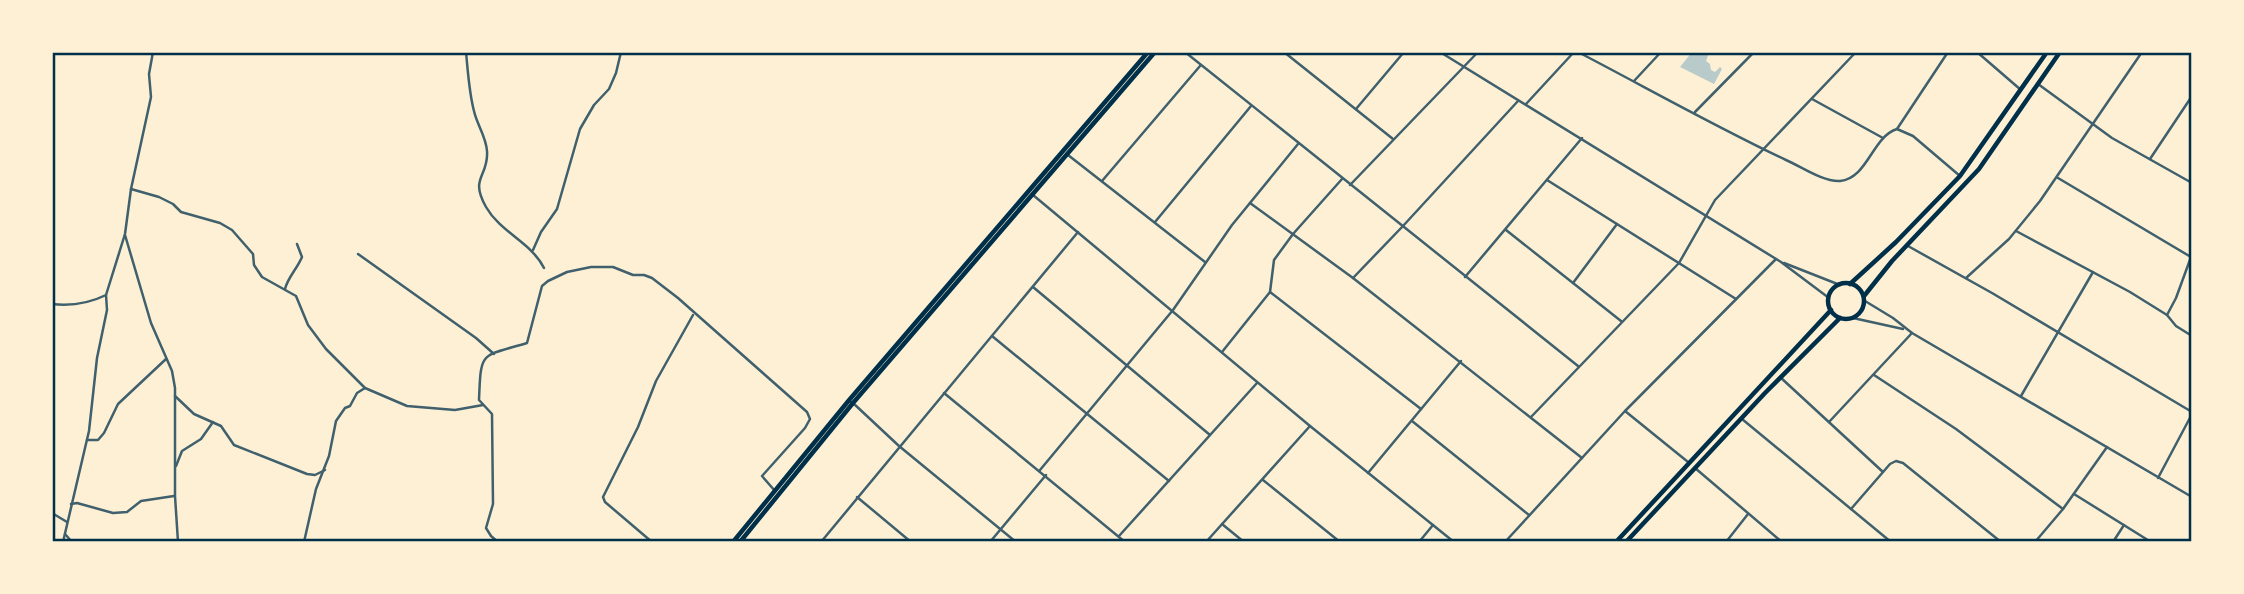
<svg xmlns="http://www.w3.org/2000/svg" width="2244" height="594" font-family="'Source Serif 4',serif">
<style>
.green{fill:#b9caca}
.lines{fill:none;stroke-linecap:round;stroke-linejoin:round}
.minor{stroke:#3f606c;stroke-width:2.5}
.secondary{stroke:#003049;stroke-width:4.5}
.neatline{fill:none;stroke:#003049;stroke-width:2.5}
</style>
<rect width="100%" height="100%" fill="#fdf0d5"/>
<!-- green -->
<path class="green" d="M1692,52L1709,53L1706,61L1710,64L1711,70L1715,72L1720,67L1722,69L1714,84L1680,67Z"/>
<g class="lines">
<!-- minor -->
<g class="minor">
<path d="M466,52C468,72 469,92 474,111C477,125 486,136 487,151C489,177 469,177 486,207C501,233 531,242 544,268"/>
<path d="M1185,52L1578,366"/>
<path d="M1284,52L1393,139"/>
<path d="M1440,52L1781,262L1829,298"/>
<path d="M1578,52C1647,88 1716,127 1786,160C1802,167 1823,182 1840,181C1868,178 1872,137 1897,129L1913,136L1960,176"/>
<path d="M1977,52L2021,90"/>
<path d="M1634,81L1661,52"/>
<path d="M2038,84L2112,138L2192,183"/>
<path d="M1812,99L1883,138"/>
<path d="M1526,104L1574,52"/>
<path d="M1356,109L1404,52"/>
<path d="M1695,112L1754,52"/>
<path d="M1897,129L1948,52"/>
<path d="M1068,155L1205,262"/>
<path d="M2150,159L2192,96"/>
<path d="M2058,178L2191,257"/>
<path d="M1547,180L1736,299"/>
<path d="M1102,181L1200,66"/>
<path d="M1350,185L1478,52"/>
<path d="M131,189L159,197L173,204L181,212L220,223L232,230L253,254L254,265L262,277L296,296L308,325L326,349L365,388L407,406L455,410L483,405"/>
<path d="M1033,195L1310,426L1454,542"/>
<path d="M1250,203L1353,278L1582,458"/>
<path d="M1155,222L1251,106"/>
<path d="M1506,230L1621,321"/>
<path d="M2016,231L2130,292L2167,315L2176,326L2192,336"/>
<path d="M125,235L151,323L172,371L175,388V496L178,542"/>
<path d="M1908,246L1992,293L2192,412"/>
<path d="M533,250L541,232L557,209L580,129L594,105L609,89L616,73L621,52"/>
<path d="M358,254L476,338L494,354"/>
<path d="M1784,263L1840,285"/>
<path d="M1465,277L1582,138"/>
<path d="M1353,278L1403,226L1518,101"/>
<path d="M1966,278L2009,239L2040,201L2142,52"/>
<path d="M1573,283L1617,224"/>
<path d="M1033,287L1210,435"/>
<path d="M285,289C288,277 297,269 302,257L297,244"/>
<path d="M1270,292L1421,409"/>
<path d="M1865,301L1893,318L1912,333L2192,497"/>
<path d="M52,304C71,306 90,303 106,295"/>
<path d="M2167,315L2176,298L2191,257"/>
<path d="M1853,318L1903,329"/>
<path d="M992,336L1169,481"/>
<path d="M1222,352L1270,292L1274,260L1293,234L1342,179"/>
<path d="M1874,375L1956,429L2063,509"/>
<path d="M1780,377L1883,472"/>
<path d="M944,393L1125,542"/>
<path d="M175,396L194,414L221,426L234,445L307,474L315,475L325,470"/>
<path d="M2021,396L2093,272"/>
<path d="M848,401L853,403L899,446L1016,542"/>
<path d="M1625,411L1688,462"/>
<path d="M1531,417L1679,263L1715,200L1856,52"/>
<path d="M1742,419L1891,542"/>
<path d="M1412,421L1529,515"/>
<path d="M1829,422L1912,333"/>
<path d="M87,440H98L104,433L118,404L166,359"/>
<path d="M176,466L182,451L201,439L213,422"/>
<path d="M1695,468L1782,542"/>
<path d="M1040,470L1173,310L1232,225L1298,144"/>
<path d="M1368,473L1461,361"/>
<path d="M2158,478L2192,414"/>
<path d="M1263,480L1340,542"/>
<path d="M2074,494L2151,542"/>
<path d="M857,497L911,542"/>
<path d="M71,504L77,503L113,513L127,512L141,501L174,496"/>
<path d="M1851,509L1890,464L1896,461L1903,463L2001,542"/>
<path d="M52,513L67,522"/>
<path d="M1222,524L1244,542"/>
<path d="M65,534L72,542"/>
<path d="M1119,536L1257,383"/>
<path d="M63,542L89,431L97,358L107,310L106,295L125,234L131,189L151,97L149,74L153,52"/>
<path d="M304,542L316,489L329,456L336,421L345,408L350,406L357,393L365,388"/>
<path d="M498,542L491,536L486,528L493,504L492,414L479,400C481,350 480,357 527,343L542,286L548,281L567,272L591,267H613L633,275H644L652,278L678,298L807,412L810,419L805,428L762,476L775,491"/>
<path d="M652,542L605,502L603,497L638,427L656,381L693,315"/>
<path d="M821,542L1078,232"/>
<path d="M990,542L1046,475"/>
<path d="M1206,542L1310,426"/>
<path d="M1419,542L1433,525"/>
<path d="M1505,542L1625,411L1776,259"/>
<path d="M1726,542L1748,514"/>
<path d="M2035,542L2063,509L2107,447"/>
<path d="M2113,542L2124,525"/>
</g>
<!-- secondary -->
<g class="secondary">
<circle cx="1846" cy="301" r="18"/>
<path d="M1850,284L1896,242L1960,176L2047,52"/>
<path d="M1864,296L1892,261L1979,169L2060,52"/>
<path d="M733,542L850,399L1148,52"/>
<path d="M740,542L853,403L1155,52"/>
<path d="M1616,542L1831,310"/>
<path d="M1626,542L1765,393L1840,318"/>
</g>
</g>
<!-- border -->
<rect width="2244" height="594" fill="none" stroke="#fdf0d5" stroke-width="108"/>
<rect x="54" y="54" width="2136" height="486" class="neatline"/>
</svg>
